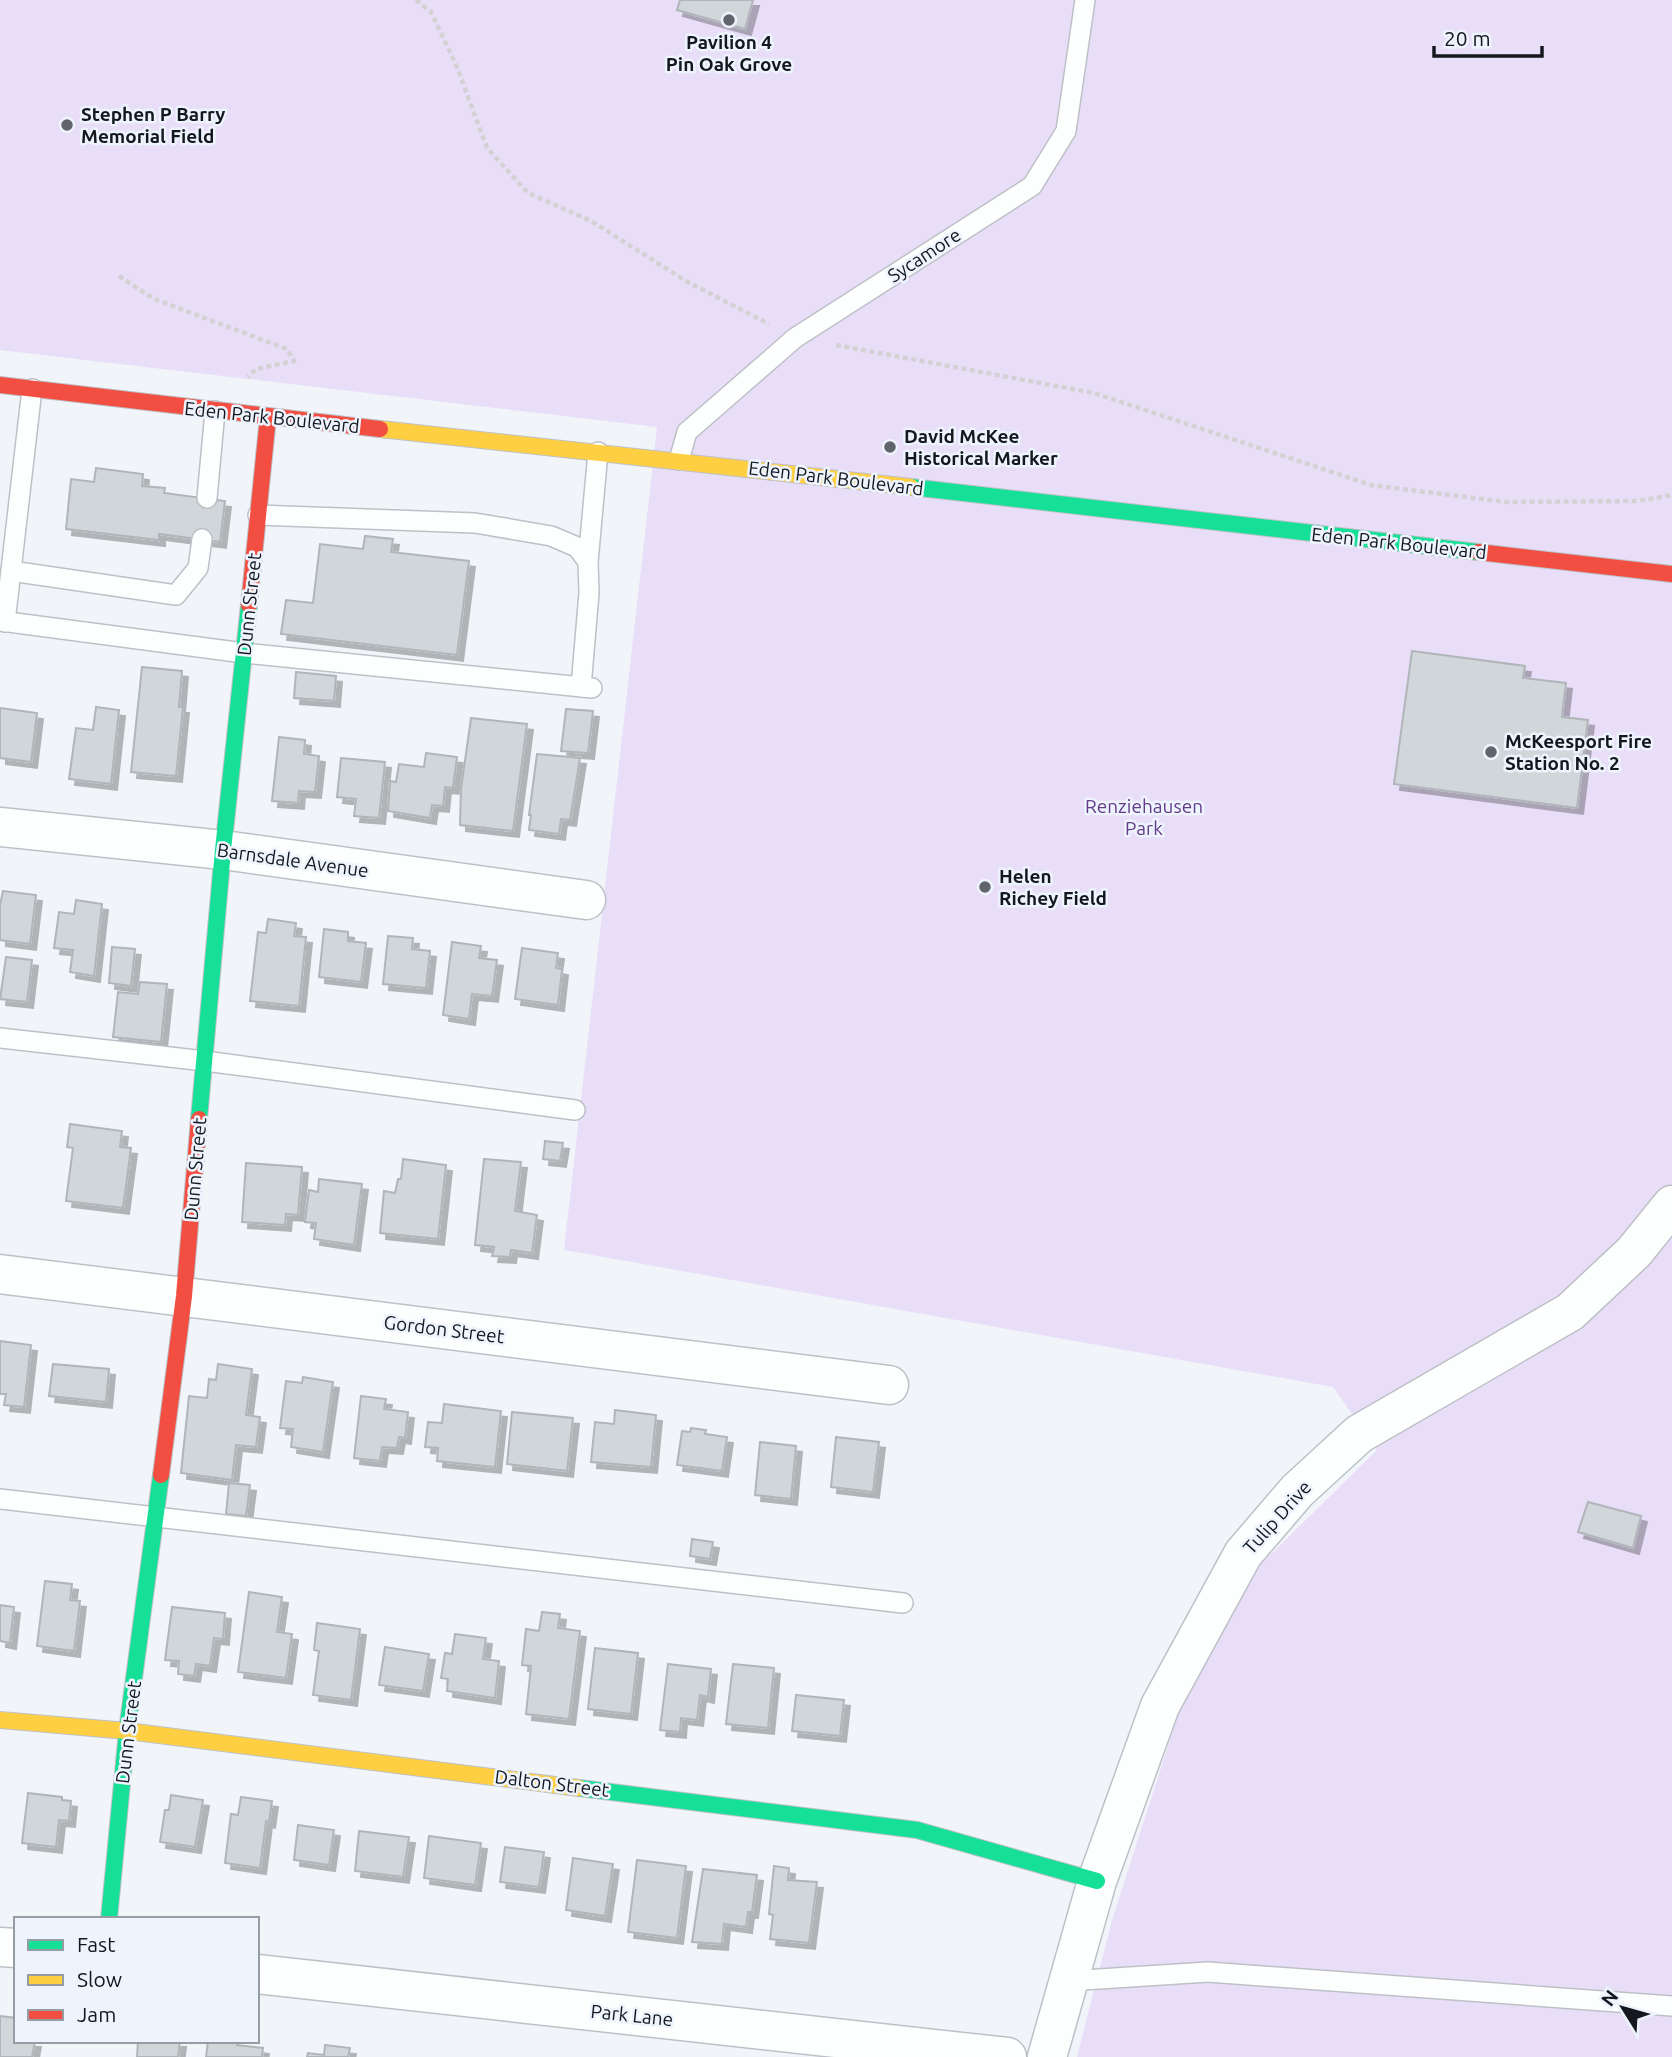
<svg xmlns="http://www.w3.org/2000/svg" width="1672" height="2057" font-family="Ubuntu,sans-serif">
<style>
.green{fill:#e8def8}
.building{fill:#d0d6da;stroke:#b0b5b9;stroke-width:2;filter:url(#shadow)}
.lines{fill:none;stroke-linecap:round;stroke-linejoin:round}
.lane-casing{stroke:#bdc1c7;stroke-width:22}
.street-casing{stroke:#bdc1c7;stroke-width:41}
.fast-casing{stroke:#bdc1c7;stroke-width:18}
.slow-casing{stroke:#bdc1c7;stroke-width:18}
.jam-casing{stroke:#bdc1c7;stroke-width:18}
.path{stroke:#d2d2d4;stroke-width:4.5;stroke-dasharray:5 3.5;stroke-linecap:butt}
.lane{stroke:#fdfefe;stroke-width:19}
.street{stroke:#fdfefe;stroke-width:38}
.fast{stroke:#16e098;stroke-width:16}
.slow{stroke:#ffcf43;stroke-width:16}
.jam{stroke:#f24e42;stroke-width:16}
.poi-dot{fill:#61656b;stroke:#edf4fe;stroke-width:2.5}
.labels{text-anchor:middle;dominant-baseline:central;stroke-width:5;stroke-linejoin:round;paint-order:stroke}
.poi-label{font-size:19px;font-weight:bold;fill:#14181e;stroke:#edf4fe;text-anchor:start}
.street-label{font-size:19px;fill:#14181e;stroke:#edf4fe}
.park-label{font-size:19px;fill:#643a89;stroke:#edf4fe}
</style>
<defs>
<filter id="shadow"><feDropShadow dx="6" dy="6" stdDeviation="0" flood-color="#0004"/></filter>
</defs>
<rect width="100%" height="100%" fill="#f1f5fa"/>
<!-- green -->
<path class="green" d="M0,0H1672V2057H1077L1112,1920L1178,1715L1259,1566L1377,1450L1333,1387L564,1250L657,427L0,350Z"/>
<!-- building -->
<g class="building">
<path d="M680,0H753L745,29L677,10Z"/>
<path d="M96,468L143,474L142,486L165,488L164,493L225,501L220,542L159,534V540L66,529L71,479L94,482Z"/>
<path d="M365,536L393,539L391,552L469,561L457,655L281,634L286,600L313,603L320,544L363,549Z"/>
<path d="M1412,651L1525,666L1523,678L1566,683L1562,717L1588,720L1577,808L1394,784Z"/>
<path d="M142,667L182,671L179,707H183L176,776L131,772Z"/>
<path d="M296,672L336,676L334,701L294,698Z"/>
<path d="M96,707L119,710L111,784L69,779L76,728L93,730Z"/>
<path d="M0,708L37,713L31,762L0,758Z"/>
<path d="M566,709L593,711L588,753L561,751Z"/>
<path d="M471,718L527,724L513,831L460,825L461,789Z"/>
<path d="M279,737L305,740L304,754L319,756L315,792L299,791L298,803L272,801Z"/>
<path d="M426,753L457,757L453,788L445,787L443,806L432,805L430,818L388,811L390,781L396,782L399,764L424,767Z"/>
<path d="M537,754L580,758L570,820L561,819L559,834L529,830L531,815H529Z"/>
<path d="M341,758L385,762L379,818L354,816L356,799L337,797Z"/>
<path d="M3,891L36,895L30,944L0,940V905Z"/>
<path d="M76,900L102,904L94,976L70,972L73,950L54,948L59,912L74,914Z"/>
<path d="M268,919L296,923L294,936L306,937L299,1006L250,1001L258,932L266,933Z"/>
<path d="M324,929L348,932V941L366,943L361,982L319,977Z"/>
<path d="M388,936L413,938L412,949L430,951L426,988L383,984Z"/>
<path d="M452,942L481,946L479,958L497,960L492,996L472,994L469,1019L443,1015Z"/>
<path d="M112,947L135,949L131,986L109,983Z"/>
<path d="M522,948L558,953L556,968L562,969L558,1005L515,999Z"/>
<path d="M6,957L32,960L27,1002L0,999Z"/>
<path d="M140,982L167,984L161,1042L113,1037L118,992L138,994Z"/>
<path d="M70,1124L122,1131L120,1147L131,1148L123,1208L66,1201L73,1148L67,1147Z"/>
<path d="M545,1141L563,1143L560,1161L543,1159Z"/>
<path d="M403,1159L446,1165L438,1239L380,1233L384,1191L395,1193L398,1179H401Z"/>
<path d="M484,1159L521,1162L515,1211L537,1215L532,1253L511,1250L510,1257L492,1256L494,1247L475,1245Z"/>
<path d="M246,1163L302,1167L298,1215L286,1214L285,1225L242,1222Z"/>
<path d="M319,1179L362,1184L354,1245L314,1239L316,1223L305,1222L309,1190L318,1192Z"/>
<path d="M0,1341L31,1345L24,1407L4,1405L6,1394H0Z"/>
<path d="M53,1364L109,1369L106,1402L49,1396Z"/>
<path d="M218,1364L252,1369L246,1415L260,1417L256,1447L236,1445L232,1480L181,1473L189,1396L207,1398L209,1379L216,1380Z"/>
<path d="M303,1377L333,1382L323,1452L291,1447L293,1429L280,1428L286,1381L302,1383Z"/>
<path d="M361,1396L386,1399L384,1409L408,1412L405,1438L399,1437L397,1448L382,1447L380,1461L354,1458Z"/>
<path d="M444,1404L501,1411L495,1467L437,1461L438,1448L425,1447L428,1422L442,1423Z"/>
<path d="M615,1410L656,1415L651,1467L591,1462L595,1422L614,1424Z"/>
<path d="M512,1412L573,1418L567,1471L507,1464Z"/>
<path d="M691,1428L706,1430L705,1434L727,1437L722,1471L677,1465L682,1431L690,1432Z"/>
<path d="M836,1437L879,1442L873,1492L831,1487Z"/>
<path d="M760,1442L796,1446L791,1499L755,1495Z"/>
<path d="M229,1483L250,1485L246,1516L226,1514Z"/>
<path d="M1588,1502L1641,1516L1633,1548L1578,1532Z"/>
<path d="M692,1539L713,1542L710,1559L690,1556Z"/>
<path d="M45,1581L72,1584L70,1600L80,1601L74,1651L37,1646Z"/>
<path d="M249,1592L282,1597L277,1632L292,1634L286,1678L238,1672Z"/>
<path d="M0,1605L14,1607L10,1643L0,1641Z"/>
<path d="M172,1607L225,1613L223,1639L214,1638L210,1666L196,1664L194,1676L178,1674L179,1661L165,1660Z"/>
<path d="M542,1612L560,1614L558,1628L580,1631L569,1719L526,1714L531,1666L522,1665L526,1629L539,1631Z"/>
<path d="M317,1623L360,1629L351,1700L313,1695L319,1651L314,1650Z"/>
<path d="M455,1634L486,1638L483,1659L499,1661L495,1698L447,1691L448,1679L441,1678L445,1653L452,1654Z"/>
<path d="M385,1647L429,1654L423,1691L379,1685Z"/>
<path d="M595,1648L638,1653L631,1714L588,1709Z"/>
<path d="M668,1664L711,1669L708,1697L700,1695L697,1720L681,1718L680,1732L660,1730Z"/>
<path d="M733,1664L774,1668L768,1728L726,1724Z"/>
<path d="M796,1695L844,1700L840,1736L792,1731Z"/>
<path d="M28,1793L62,1797V1800L71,1801L69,1821L59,1820L56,1847L22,1843Z"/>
<path d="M171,1795L203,1800L195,1847L160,1842L165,1810H169Z"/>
<path d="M241,1797L272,1801L269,1822L266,1821L260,1868L225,1863L231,1814L238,1815Z"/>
<path d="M298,1825L334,1830L329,1865L294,1860Z"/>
<path d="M359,1831L409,1837L403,1877L355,1871Z"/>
<path d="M429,1836L481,1843L475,1885L424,1878Z"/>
<path d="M505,1847L544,1852L539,1887L500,1882Z"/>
<path d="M573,1858L613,1864L605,1916L566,1910Z"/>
<path d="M637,1860L686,1866L677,1938L628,1932Z"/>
<path d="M774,1866L789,1868L788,1880L817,1882L809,1943L770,1939L773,1915L769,1914Z"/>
<path d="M703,1869L757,1875L752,1912H748L746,1927L724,1924L722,1944L692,1942Z"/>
<path d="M0,2016L16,2018V2041H35L32,2057H0Z"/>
<path d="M138,2041H180L178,2057H137Z"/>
<path d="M208,2041H237V2045L263,2048L262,2057H206Z"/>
<path d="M325,2045L350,2048L348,2057H307L308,2053L324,2055Z"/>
</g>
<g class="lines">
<!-- lane casing -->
<g class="lane-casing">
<g id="lane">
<path d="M679,460L687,432L795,338L1032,186L1066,131L1085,0"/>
<path d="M207,498L215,411"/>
<path d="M258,515L475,523L551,536L577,547L588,562L589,593L581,687"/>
<path d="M588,562L598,452"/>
<path d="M11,571L176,595L198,568L202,539"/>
<path d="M0,621L244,653L592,688"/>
<path d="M5,622L32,389"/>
<path d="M0,1038L205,1061L575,1110"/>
<path d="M0,1499L903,1603"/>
<path d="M1068,1981L1208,1972L1672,2006"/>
</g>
</g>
<!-- street casing -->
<g class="street-casing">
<g id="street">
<path d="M0,827L223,850L586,900"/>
<path d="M0,1274L889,1385"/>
<path d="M0,1947L16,1948"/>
<path d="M257,1974L1007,2057"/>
<path d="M1047,2057L1097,1881L1160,1706L1243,1554L1297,1491L1359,1434L1570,1312L1634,1252L1672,1205"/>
</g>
</g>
<!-- fast casing -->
<g class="fast-casing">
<g id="fast">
<path d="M911,487L1478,552"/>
<path d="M199,1119L223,850L249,605"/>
<path d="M579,1788L917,1830L1097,1881"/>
<path d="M109,1919L127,1731L161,1475"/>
</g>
</g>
<!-- slow casing -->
<g class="slow-casing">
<g id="slow">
<path d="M380,429L911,487"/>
<path d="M0,1720L127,1731L579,1788"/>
</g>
</g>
<!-- jam casing -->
<g class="jam-casing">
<g id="jam">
<path d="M0,385L380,429"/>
<path d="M1478,552L1672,574"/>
<path d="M249,605L268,417"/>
<path d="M161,1475L184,1296L199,1119"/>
</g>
</g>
<!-- path -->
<g class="path">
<path d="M416,0L431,12L457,67L487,148L528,193L591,221L686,281L769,324"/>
<path d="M119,276L154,299L287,349L294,361L256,369L248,377"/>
<path d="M836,345L1094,393L1371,485L1506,502L1638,501L1672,495"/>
</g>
<!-- lane -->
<use href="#lane" class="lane"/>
<!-- street -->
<use href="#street" class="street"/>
<!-- fast -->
<use href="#fast" class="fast"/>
<!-- slow -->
<use href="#slow" class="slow"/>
<!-- jam -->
<use href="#jam" class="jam"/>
</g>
<!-- markers -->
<g class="poi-dot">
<circle cx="729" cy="20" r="7"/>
<circle cx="67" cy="125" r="7"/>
<circle cx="890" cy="447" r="7"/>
<circle cx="1491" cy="752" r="7"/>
<circle cx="985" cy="887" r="7"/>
</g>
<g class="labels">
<!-- poi labels -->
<g class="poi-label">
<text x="729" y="42" text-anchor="middle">Pavilion 4<tspan x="729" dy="22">Pin Oak Grove</tspan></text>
<text x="81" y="114">Stephen P Barry<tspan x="81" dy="22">Memorial Field</tspan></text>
<text x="904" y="436">David McKee<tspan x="904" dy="22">Historical Marker</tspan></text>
<text x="1505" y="741">McKeesport Fire<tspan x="1505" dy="22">Station No. 2</tspan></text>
<text x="999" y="876">Helen<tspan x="999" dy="22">Richey Field</tspan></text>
</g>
<!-- street labels -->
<g class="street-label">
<text transform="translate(924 255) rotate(-33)">Sycamore</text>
<text transform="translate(272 417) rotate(6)">Eden Park Boulevard</text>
<text transform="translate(836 478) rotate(7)">Eden Park Boulevard</text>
<text transform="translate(1399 543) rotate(6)">Eden Park Boulevard</text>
<text transform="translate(249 604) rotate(-84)">Dunn Street</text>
<text transform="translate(293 860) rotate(8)">Barnsdale Avenue</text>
<text transform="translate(195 1169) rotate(-85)">Dunn Street</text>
<text transform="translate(444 1329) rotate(7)">Gordon Street</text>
<text transform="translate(1277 1517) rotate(-48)">Tulip Drive</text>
<text transform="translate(128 1732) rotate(-83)">Dunn Street</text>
<text transform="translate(552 1783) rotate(7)">Dalton Street</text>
<text transform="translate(632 2015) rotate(6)">Park Lane</text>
</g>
<!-- park labels -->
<g class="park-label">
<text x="1144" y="806">Renziehausen<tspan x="1144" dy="22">Park</tspan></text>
</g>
</g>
<!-- legend -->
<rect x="14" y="1917" width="245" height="126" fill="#edf4fe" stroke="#969ca4" stroke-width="2"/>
<rect x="28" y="1940" width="35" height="10" fill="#16e098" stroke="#969ca4" stroke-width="2"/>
<text x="77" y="1952" font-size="21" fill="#14181e">Fast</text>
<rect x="28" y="1975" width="35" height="10" fill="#ffcf43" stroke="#969ca4" stroke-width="2"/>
<text x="77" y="1987" font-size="21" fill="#14181e">Slow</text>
<rect x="28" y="2010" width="35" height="10" fill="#f24e42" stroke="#969ca4" stroke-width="2"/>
<text x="77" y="2022" font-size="21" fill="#14181e">Jam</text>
<!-- north arrow -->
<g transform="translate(1623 2008) rotate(307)" stroke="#edf4fe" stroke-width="5" paint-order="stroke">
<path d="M0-5L12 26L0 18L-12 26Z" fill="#14181e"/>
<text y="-10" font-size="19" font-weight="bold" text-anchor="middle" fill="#14181e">N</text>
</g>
<!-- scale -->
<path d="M1434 46v10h108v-10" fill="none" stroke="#14181e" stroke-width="3.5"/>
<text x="1444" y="46" font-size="21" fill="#14181e" stroke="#edf4fe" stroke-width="5" paint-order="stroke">20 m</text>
</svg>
